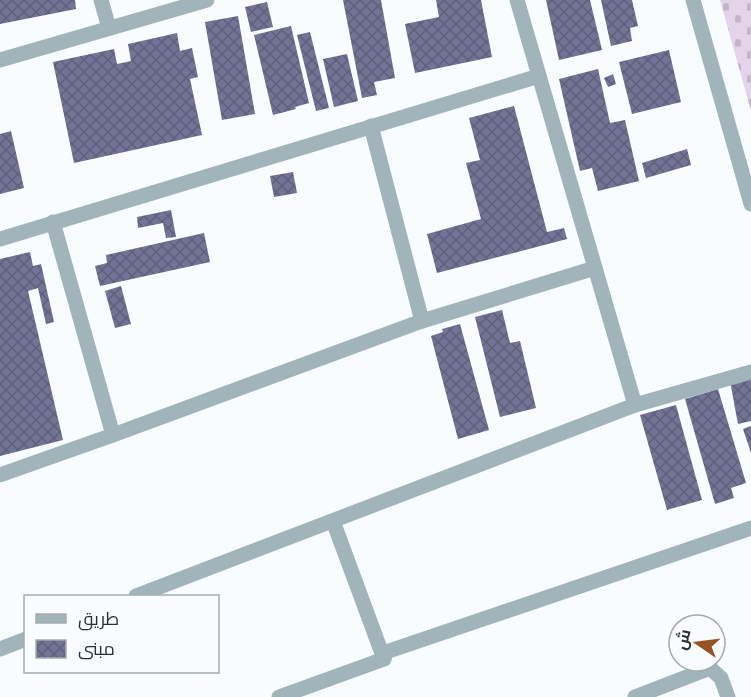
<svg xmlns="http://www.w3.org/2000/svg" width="751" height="697" font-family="'Open Sans',Cairo,sans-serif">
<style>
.cemetery{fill:url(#cemetery-stones)}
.building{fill:url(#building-cross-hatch)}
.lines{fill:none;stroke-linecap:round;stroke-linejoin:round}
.minor{stroke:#a0b4ba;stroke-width:15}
</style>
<defs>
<pattern id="cemetery-stones" width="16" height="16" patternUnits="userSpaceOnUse" patternTransform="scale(1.5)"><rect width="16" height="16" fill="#e3d4ea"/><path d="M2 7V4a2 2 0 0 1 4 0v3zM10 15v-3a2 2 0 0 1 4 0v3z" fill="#c3b6c9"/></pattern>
<pattern id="building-cross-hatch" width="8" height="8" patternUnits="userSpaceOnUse" patternTransform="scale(1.5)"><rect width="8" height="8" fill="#727395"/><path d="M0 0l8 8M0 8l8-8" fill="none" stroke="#5e5f7a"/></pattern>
</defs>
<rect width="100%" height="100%" fill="#f8fcff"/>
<!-- cemetery -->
<path class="cemetery" d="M720,0H751V111Z"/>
<!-- building -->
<g class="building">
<path d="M0,0H75L76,9L0,24Z"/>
<path d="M343,0H381L395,78L374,82L377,95L362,98Z"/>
<path d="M436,0H481L492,57L415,73L405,24L439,17Z"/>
<path d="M546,0H590L602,50L559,60Z"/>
<path d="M601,0H632L638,26L630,28L632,41L611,46Z"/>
<path d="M267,2L273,27L251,32L245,7Z"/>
<path d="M238,16L255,114L222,120L205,22Z"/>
<path d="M291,26L309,103L295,107L296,109L273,115L254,35Z"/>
<path d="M310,32L329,108L316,111L297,35Z"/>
<path d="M177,33L180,51L192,48L198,77L190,79L202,135L74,163L53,62L114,49L117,64L131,61L128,44Z"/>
<path d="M669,50L681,102L632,114L619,62Z"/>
<path d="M347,54L358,101L334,107L323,59Z"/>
<path d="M598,69L610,123L625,120L639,181L598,191L592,168L580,171L559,79Z"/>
<path d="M613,74L616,84L608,87L604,78Z"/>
<path d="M514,106L547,232L564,228L567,239L437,273L427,234L481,219L466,163L480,160L469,118Z"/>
<path d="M11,131L24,188L0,194V134Z"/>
<path d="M687,149L691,165L646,178L642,163Z"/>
<path d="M293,172L297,193L274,197L270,176Z"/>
<path d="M171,210L176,237L166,238L163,223L138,228L137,217Z"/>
<path d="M204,233L210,262L100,286L95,266L107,263L106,255Z"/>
<path d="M30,252L33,266L41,264L54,322L46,324L38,288L28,291L63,440L0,456V259Z"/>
<path d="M121,286L131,324L115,328L105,291Z"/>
<path d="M502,310L510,343L520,341L536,408L500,417L475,317Z"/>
<path d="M460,324L489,430L458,439L431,336L443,332L442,329Z"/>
<path d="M751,376V421L738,424L730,381Z"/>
<path d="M718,389L746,483L731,488L734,498L715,504L685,399Z"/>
<path d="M676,405L702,500L667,510L640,415Z"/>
<path d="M751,426V453L743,429Z"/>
</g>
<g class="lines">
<!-- minor -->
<g class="minor">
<path d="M101,0L109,28"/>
<path d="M517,0L635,405"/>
<path d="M693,0L751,204"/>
<path d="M0,60L207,0"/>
<path d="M371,126L422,321"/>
<path d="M53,222L113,435"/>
<path d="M0,239L539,76"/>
<path d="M0,475L113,435L422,321L595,268"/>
<path d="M333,521L384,659"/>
<path d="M136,596L635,405L751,372"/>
<path d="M0,649L26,639"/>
<path d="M279,697L384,659L386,652L751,528"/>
<path d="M635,697L710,668L721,678L728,697"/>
</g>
</g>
<!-- legend -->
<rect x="24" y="595" width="195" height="78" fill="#f8fcff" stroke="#a5aaaf" stroke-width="1.5"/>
<rect x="36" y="614" width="30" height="9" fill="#a0b4ba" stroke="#a5aaaf" stroke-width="1.5"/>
<text x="78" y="625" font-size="18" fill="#292f36">طريق</text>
<rect x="36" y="640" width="30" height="18" fill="url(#building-cross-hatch)" stroke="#a5aaaf" stroke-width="1.5"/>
<text x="78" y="655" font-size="18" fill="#292f36">مبنى</text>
<!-- north arrow -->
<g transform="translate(697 643) rotate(284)"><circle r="28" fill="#f8fcff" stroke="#a5aaaf" stroke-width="1.5"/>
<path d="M0-4.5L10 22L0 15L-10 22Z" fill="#965422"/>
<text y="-9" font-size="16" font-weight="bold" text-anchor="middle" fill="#292f36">ش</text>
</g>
</svg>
